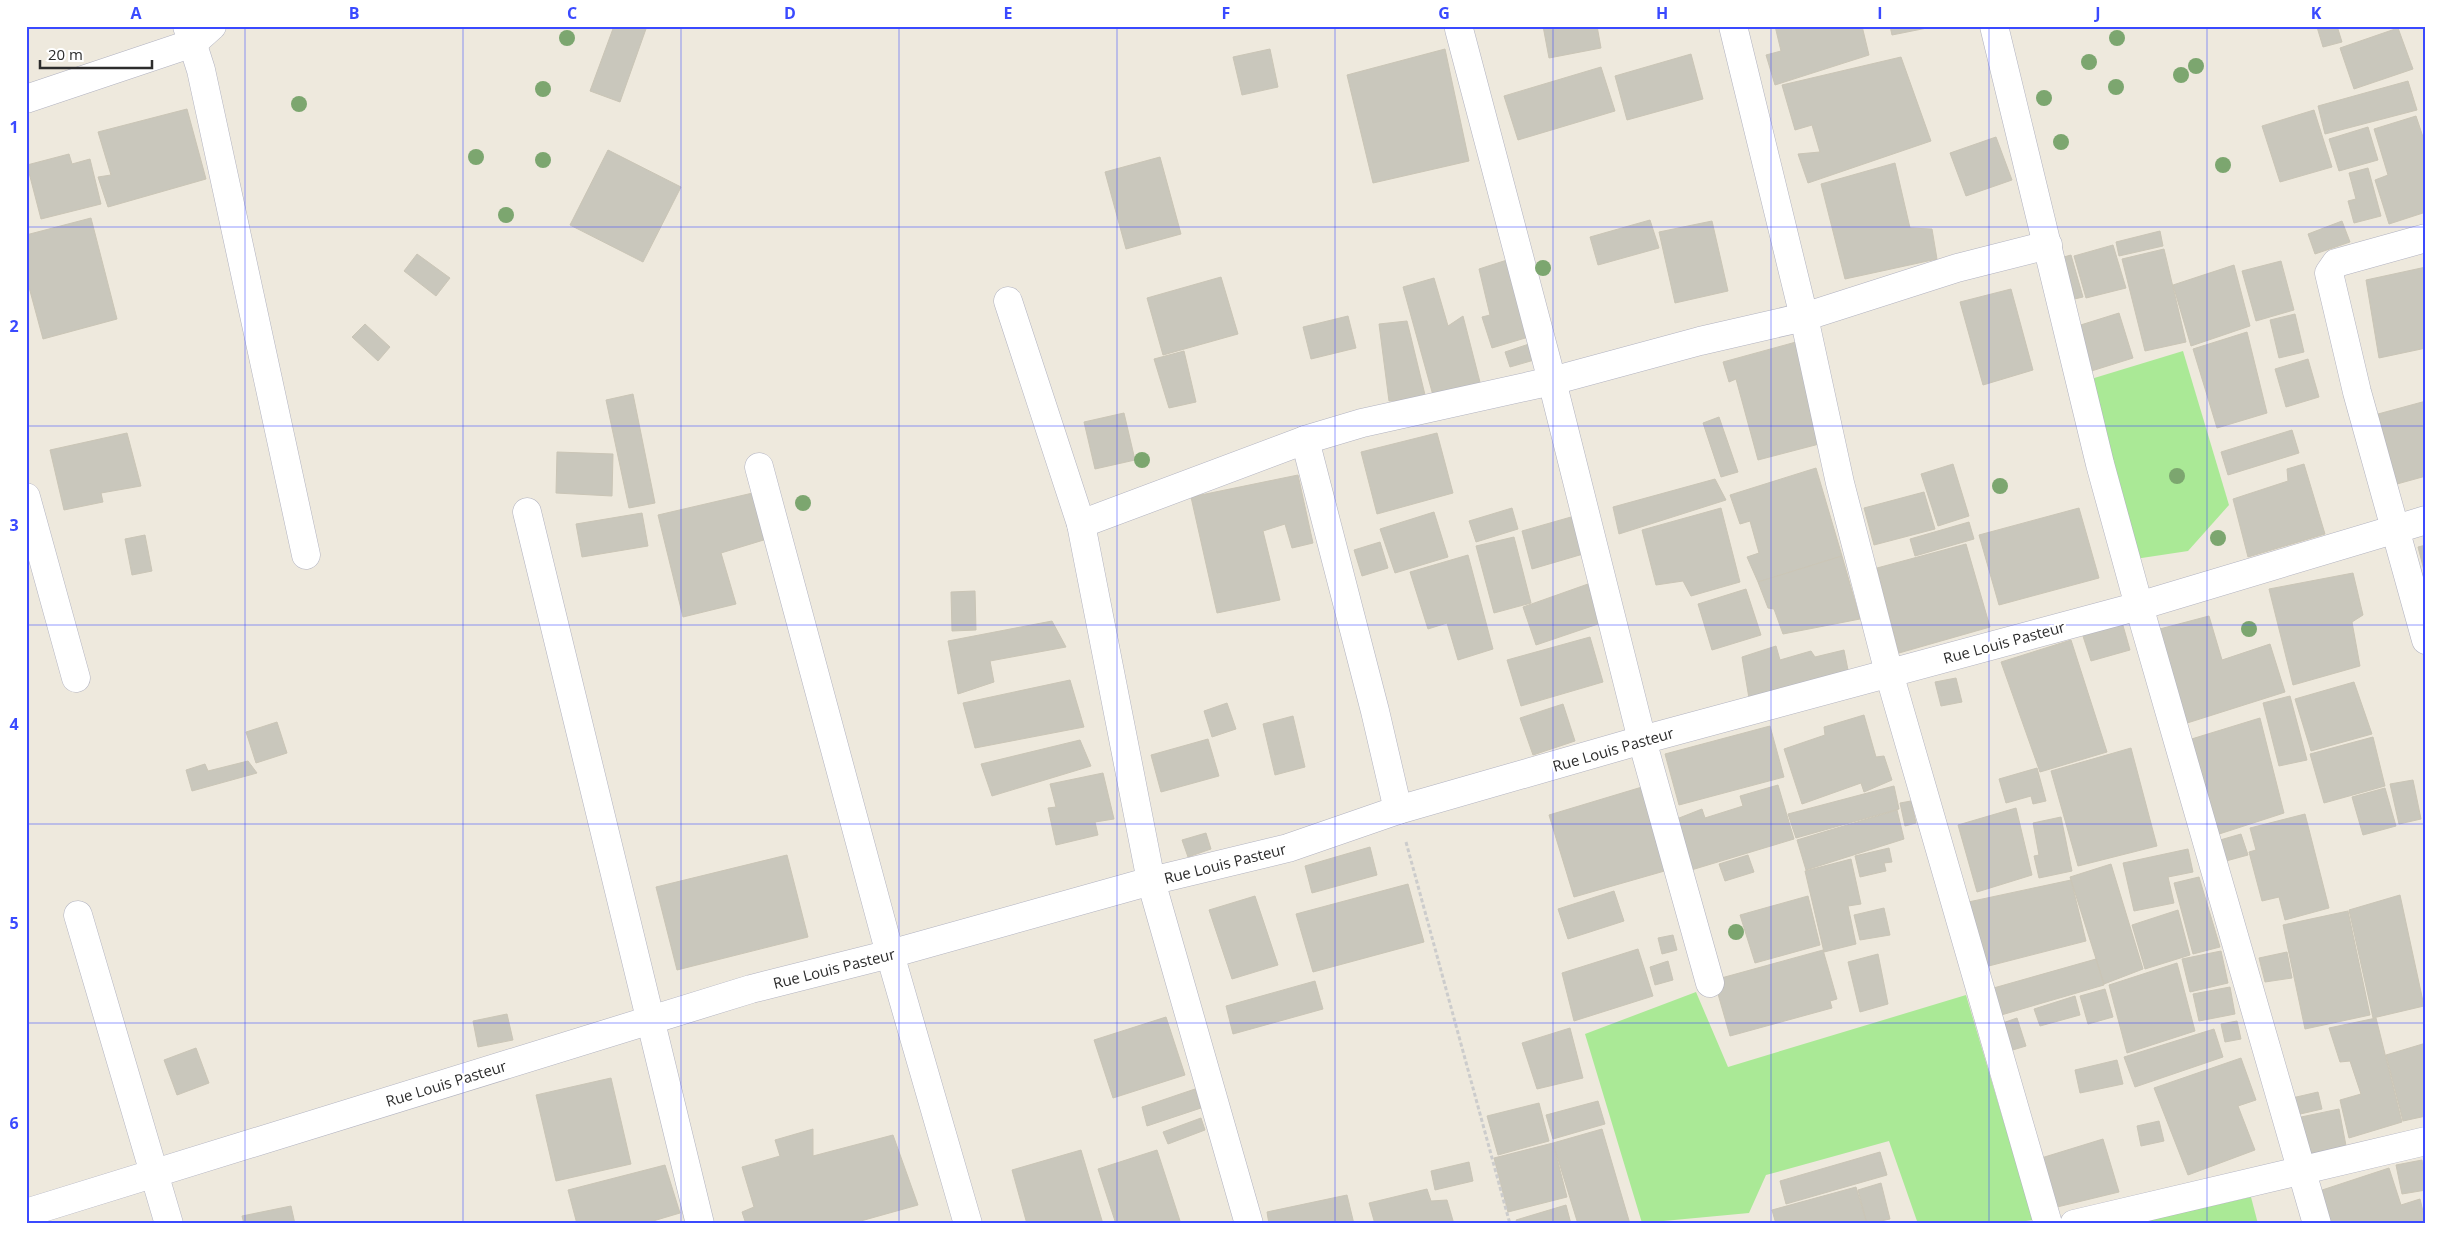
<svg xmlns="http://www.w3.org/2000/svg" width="2452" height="1250" font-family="'Open Sans',sans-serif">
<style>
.green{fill:#aae996}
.building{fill:#c9c7bc;stroke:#cac5b6}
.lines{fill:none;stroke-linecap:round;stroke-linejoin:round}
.street-casing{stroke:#b1b2c0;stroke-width:29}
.path{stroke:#ccc;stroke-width:3;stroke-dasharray:4 2.5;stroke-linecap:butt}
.street{stroke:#fff;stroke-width:28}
.tree{fill:#7ca66f}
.grid{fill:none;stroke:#3a4aff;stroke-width:1;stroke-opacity:0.55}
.labels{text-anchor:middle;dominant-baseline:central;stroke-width:4.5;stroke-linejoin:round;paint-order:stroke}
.street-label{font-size:15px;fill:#2c2c2c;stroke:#fff}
.neatline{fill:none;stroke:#3a4aff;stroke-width:2}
.grid-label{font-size:16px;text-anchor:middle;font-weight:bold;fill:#3a4aff}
</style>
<rect width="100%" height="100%" fill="#eee9dd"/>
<!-- green -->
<g class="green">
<path d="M2183,351L2229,505L2188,551L2135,559L2091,379Z"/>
<path d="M1696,992L1728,1067L1966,995L2033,1220L2005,1224H1918L1889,1141L1766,1175L1749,1213L1642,1223L1585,1034Z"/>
<path d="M2251,1197L2258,1224H2133Z"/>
</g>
<!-- building -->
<g class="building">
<path d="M614,26H647L620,102L590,91Z"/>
<path d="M1543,26H1597L1601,48L1549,58Z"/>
<path d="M1775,26H1862L1869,55L1775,85L1766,55L1781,51Z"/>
<path d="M1890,26H1926L1927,28L1892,35Z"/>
<path d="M2337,26L2342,42L2323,47L2317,27Z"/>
<path d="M2398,28L2413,69L2354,89L2340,48Z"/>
<path d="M1270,49L1278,87L1242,95L1233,57Z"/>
<path d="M1445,49L1469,161L1373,183L1347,75Z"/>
<path d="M1691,54L1703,99L1627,120L1615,76Z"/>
<path d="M1901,57L1931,141L1808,183L1798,154L1820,152L1812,125L1795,130L1782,85Z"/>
<path d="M1601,67L1615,111L1518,140L1504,96Z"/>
<path d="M2408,81L2417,110L2325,134L2318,106Z"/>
<path d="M187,109L206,179L108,207L98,177L111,175L98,132Z"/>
<path d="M2314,110L2332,167L2280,182L2262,126Z"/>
<path d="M2416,116L2426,146V212L2389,224L2375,180L2388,175L2374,129Z"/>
<path d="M2368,127L2378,160L2339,171L2329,139Z"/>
<path d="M1996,137L2012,180L1966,196L1950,153Z"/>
<path d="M608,150L681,187L643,262L570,225Z"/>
<path d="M69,154L72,164L90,159L101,204L41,219L27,165Z"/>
<path d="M1160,157L1181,234L1126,249L1105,172Z"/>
<path d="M1895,163L1910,228L1932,229L1937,259L1845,279L1821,184Z"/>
<path d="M2368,168L2381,216L2354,223L2348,201L2356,199L2349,173Z"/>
<path d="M91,218L117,319L43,339L26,276V235Z"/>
<path d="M1650,220L1659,248L1598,265L1590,237Z"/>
<path d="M1712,221L1728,291L1675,303L1659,232Z"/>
<path d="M2342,221L2350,242L2315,254L2308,234Z"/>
<path d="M2160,231L2163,246L2119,256L2116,242Z"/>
<path d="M2113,245L2126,288L2086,298L2074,256Z"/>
<path d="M2164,249L2186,342L2145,351L2122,259Z"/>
<path d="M417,254L450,278L436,296L404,271Z"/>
<path d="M2071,255L2083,297L2066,301L2053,260Z"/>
<path d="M1507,260L1532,336L1492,348L1482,317L1490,315L1479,269Z"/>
<path d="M2281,261L2294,310L2256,321L2242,271Z"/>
<path d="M2234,265L2250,326L2191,346L2173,285Z"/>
<path d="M2426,267V348L2379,358L2366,280Z"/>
<path d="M1221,277L1238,334L1163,355L1147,298Z"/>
<path d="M1434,278L1448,326L1463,316L1482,390L1434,399L1403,287Z"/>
<path d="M2011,289L2033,370L1983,385L1960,302Z"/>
<path d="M2119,313L2133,358L2085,373L2071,328Z"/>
<path d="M2295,314L2304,352L2279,358L2270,320Z"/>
<path d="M1348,316L1356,348L1311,359L1303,327Z"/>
<path d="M1407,321L1426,399L1389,401L1379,324Z"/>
<path d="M365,324L390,347L378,361L352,337Z"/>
<path d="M2247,332L2267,413L2217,428L2193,349Z"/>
<path d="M1535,342L1541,358L1510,367L1505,352Z"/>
<path d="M1796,342L1823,443L1758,460L1736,379L1729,382L1723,362Z"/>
<path d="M1184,351L1196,402L1169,408L1154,359Z"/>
<path d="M2308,359L2319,397L2286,407L2275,369Z"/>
<path d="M633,394L655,503L629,508L606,400Z"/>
<path d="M2426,401V476L2397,484L2378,414Z"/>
<path d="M1124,413L1135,460L1095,469L1084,422Z"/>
<path d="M1719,417L1738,472L1721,477L1703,423Z"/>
<path d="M2292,430L2299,453L2228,475L2221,452Z"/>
<path d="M127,433L141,486L101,493L103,502L64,510L50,450Z"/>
<path d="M1437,433L1453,493L1377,514L1361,452Z"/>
<path d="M557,452L613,454L612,496L556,493Z"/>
<path d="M1953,464L1969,516L1938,526L1921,474Z"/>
<path d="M2304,464L2325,534L2248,557L2233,499L2288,481L2287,469Z"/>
<path d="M1816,468L1842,556L1758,582L1747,557L1759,553L1750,521L1740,524L1730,495Z"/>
<path d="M1298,475L1313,543L1292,548L1285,524L1263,531L1280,600L1217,613L1191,497Z"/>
<path d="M1715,479L1726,500L1619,534L1613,507Z"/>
<path d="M757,492L767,539L721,553L736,604L683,617L658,515Z"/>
<path d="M1924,492L1935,529L1874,545L1864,508Z"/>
<path d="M1512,508L1518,529L1476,542L1469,521Z"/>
<path d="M1721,508L1740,582L1691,596L1683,581L1656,585L1642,530Z"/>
<path d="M2079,508L2099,578L1999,605L1979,535Z"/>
<path d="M1434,512L1448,557L1395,573L1380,529Z"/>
<path d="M642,513L648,546L582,557L576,524Z"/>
<path d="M1578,515L1590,552L1532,569L1522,531Z"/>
<path d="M1969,522L1974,539L1915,556L1910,539Z"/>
<path d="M145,535L152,571L132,575L125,539Z"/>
<path d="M1514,537L1531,603L1494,613L1476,546Z"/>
<path d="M1380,542L1388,568L1362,576L1354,550Z"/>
<path d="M1966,544L1990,627L1899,653L1877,568Z"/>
<path d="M2426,545V578L2418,547Z"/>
<path d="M1468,555L1493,649L1458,660L1447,623L1428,629L1410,572Z"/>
<path d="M1842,556L1860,619L1783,634L1774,609L1768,608L1758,582Z"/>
<path d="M2353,573L2363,615L2352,622L2360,666L2293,685L2269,589Z"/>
<path d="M1588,584L1601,623L1536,645L1523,607Z"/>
<path d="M1746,589L1761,635L1712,650L1698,604Z"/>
<path d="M975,591L976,630L952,631L951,592Z"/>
<path d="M2209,616L2222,660L2270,644L2285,692L2184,724L2156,630Z"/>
<path d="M1052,621L1066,647L990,661L994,682L958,694L948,641Z"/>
<path d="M2122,622L2130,650L2091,661L2082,633Z"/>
<path d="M1590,637L1603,682L1521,706L1507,660Z"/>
<path d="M2071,640L2107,752L2040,772L2001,662Z"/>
<path d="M1776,646L1780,660L1811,651L1815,657L1844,650L1849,675L1750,704L1742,657Z"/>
<path d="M1956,678L1962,702L1941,706L1935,682Z"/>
<path d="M1070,680L1084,727L975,748L963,703Z"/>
<path d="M2354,682L2372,734L2311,751L2295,699Z"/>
<path d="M2290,696L2307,760L2279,766L2263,703Z"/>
<path d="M1227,703L1236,729L1212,737L1204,711Z"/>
<path d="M1563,704L1575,741L1533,755L1520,718Z"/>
<path d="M1864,715L1876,757L1884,756L1892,780L1864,792L1861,783L1802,804L1784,749L1825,735L1824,727Z"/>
<path d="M1293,716L1305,767L1275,775L1263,724Z"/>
<path d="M2260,718L2284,813L2213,836L2185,741Z"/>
<path d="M277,722L287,753L256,763L246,732Z"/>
<path d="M1770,726L1784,777L1679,805L1665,754Z"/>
<path d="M2373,737L2385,786L2324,803L2310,754Z"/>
<path d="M1208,739L1219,776L1161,792L1151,755Z"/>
<path d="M1080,740L1091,766L992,796L981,764Z"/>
<path d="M2131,748L2157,846L2078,866L2051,771Z"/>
<path d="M248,761L257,773L192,791L186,770L205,764L208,771Z"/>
<path d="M2037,768L2046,801L2033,804L2031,796L2006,803L1999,779Z"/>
<path d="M1103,773L1114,819L1095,822L1098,835L1056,845L1048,808L1056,807L1050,784Z"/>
<path d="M2413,780L2421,819L2399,824L2390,784Z"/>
<path d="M1778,785L1794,839L1688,871L1674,820L1702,809L1705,818L1743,806L1740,796Z"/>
<path d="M1894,786L1899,809L1796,838L1788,814Z"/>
<path d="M1642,787L1668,870L1574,897L1549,815Z"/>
<path d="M2385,788L2396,826L2363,835L2352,797Z"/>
<path d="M1911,801L1916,823L1905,826L1900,803Z"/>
<path d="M2016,808L2032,875L1977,892L1958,825Z"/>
<path d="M1897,810L1904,839L1806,870L1797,840Z"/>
<path d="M2305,814L2329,908L2285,920L2279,897L2262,901L2249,852L2256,850L2250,828Z"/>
<path d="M2061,817L2072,871L2039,878L2034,856L2039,855L2033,823Z"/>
<path d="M1206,833L1211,849L1188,857L1182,840Z"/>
<path d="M2241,834L2248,855L2226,861L2220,840Z"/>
<path d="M1370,847L1377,875L1312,893L1305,866Z"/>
<path d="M1889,848L1892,862L1884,863L1886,871L1860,877L1855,856Z"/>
<path d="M2188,849L2193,872L2168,877L2174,903L2134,911L2123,863Z"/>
<path d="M787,855L808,937L677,970L656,887Z"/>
<path d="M1748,855L1754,872L1725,881L1719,864Z"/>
<path d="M1851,859L1861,904L1848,906L1856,944L1824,952L1805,871Z"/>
<path d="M2111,864L2143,969L2104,984L2070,877Z"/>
<path d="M2199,877L2220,947L2193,954L2174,883Z"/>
<path d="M2071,880L2086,941L1977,969L1959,904Z"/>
<path d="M1408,884L1424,942L1313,972L1296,914Z"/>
<path d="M1614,891L1624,921L1568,939L1558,909Z"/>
<path d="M2400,895L2424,1006L2373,1018L2349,910Z"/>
<path d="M1255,896L1278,965L1232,979L1209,910Z"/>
<path d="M1808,896L1820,945L1755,963L1740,915Z"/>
<path d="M1884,908L1890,935L1860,940L1854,915Z"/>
<path d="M2178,910L2190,955L2145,969L2132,925Z"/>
<path d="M2348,911L2370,1015L2305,1029L2283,925Z"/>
<path d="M1673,935L1677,950L1662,954L1658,938Z"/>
<path d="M1638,949L1653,996L1574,1021L1562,973Z"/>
<path d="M1823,950L1837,999L1830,1001L1832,1008L1730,1036L1714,980Z"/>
<path d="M2221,951L2228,983L2190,992L2182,959Z"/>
<path d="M2287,952L2292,978L2265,982L2259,958Z"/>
<path d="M1878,954L1888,1004L1860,1012L1848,962Z"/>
<path d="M2096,959L2104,985L1991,1018L1983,991Z"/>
<path d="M1668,961L1673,980L1655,985L1650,967Z"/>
<path d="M2177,963L2195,1031L2127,1053L2109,985Z"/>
<path d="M1315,981L1323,1009L1233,1034L1226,1006Z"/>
<path d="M2230,987L2235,1014L2199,1021L2193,994Z"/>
<path d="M2105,989L2113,1017L2088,1024L2080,996Z"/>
<path d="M2075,996L2080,1015L2040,1026L2034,1009Z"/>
<path d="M507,1014L513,1040L478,1047L473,1021Z"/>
<path d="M1166,1017L1185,1075L1113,1098L1094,1040Z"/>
<path d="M2017,1018L2026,1046L2006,1052L1997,1025Z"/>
<path d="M2376,1018L2402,1122L2349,1138L2340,1100L2361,1094L2350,1061L2340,1062L2329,1028Z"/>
<path d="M2237,1021L2241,1039L2225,1042L2221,1024Z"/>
<path d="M1570,1028L1583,1078L1537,1089L1522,1043Z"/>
<path d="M2214,1029L2223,1057L2135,1087L2124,1057Z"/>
<path d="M2426,1043V1116L2403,1121L2386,1055Z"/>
<path d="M196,1048L209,1083L177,1095L164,1060Z"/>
<path d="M2241,1058L2256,1100L2238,1106L2255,1150L2188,1175L2154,1088Z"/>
<path d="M2117,1060L2123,1084L2080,1093L2075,1070Z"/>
<path d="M611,1078L631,1164L556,1181L536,1095Z"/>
<path d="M1195,1089L1201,1108L1147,1126L1142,1107Z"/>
<path d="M2318,1092L2322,1109L2296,1115L2292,1098Z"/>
<path d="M1598,1101L1605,1124L1553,1139L1546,1115Z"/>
<path d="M1539,1103L1549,1141L1498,1155L1487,1116Z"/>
<path d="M2339,1109L2347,1151L2292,1162L2282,1121Z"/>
<path d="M1201,1118L1205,1130L1168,1144L1163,1132Z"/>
<path d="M2159,1121L2164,1141L2141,1146L2137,1126Z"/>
<path d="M813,1129V1156L893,1135L918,1205L850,1224H746L742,1212L754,1207L742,1167L780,1156L775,1140Z"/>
<path d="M1602,1129L1630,1224H1578L1553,1143Z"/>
<path d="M2103,1139L2119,1192L2053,1208L2038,1159Z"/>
<path d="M1553,1143L1567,1197L1508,1212L1494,1158Z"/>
<path d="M1081,1150L1103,1224H1027L1012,1170Z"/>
<path d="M1157,1150L1181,1224H1116L1098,1169Z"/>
<path d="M1880,1152L1887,1175L1786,1204L1780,1181Z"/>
<path d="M2422,1160L2426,1190L2402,1194L2396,1165Z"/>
<path d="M1469,1162L1473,1181L1435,1190L1431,1171Z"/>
<path d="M665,1165L680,1213L643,1224H577L568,1190Z"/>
<path d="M2389,1168L2401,1205L2420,1199L2426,1224H2323L2313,1193Z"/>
<path d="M1881,1183L1890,1219L1867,1224L1858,1190Z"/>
<path d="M1856,1187L1867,1224H1776L1772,1210Z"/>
<path d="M1427,1189L1431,1201L1447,1200L1454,1224H1375L1369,1203Z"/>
<path d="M1347,1195L1354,1224H1269L1267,1212Z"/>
<path d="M1566,1205L1571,1224H1518L1516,1220Z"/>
<path d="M291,1206L295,1224H244L242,1216Z"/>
</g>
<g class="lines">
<!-- street casing -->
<g class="street-casing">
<g id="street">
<path d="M187,26L201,70L306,555"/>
<path d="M1733,26L1804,317L1840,483L1889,673L2048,1224"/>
<path d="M1994,26L2100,464L2139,606L2317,1224"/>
<path d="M1459,29L1552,381L1642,740L1710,983"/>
<path d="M26,99L193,43L212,26"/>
<path d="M2426,238L2336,263L2329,273L2357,392L2426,640"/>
<path d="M1008,301L1081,524L1151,881L1249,1224"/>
<path d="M1305,440L1375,711L1398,810"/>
<path d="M759,467L890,954L968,1224"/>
<path d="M26,497L76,678"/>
<path d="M527,512L700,1224"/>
<path d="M1081,524L1305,440L1362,423L1552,381L1700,341L1804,317L1957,268L2048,245"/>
<path d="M78,915L169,1224"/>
<path d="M26,1213L751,989L890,954L1151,881L1288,848L1398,810L1642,740L2139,606L2426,520"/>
<path d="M2074,1224L2426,1141"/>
</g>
</g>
<!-- path -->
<path class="path" d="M1406,842L1510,1224"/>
<!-- street -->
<use href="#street" class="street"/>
</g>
<!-- trees -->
<g class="tree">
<circle cx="567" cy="38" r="8"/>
<circle cx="2117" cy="38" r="8"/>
<circle cx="2089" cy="62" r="8"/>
<circle cx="2196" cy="66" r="8"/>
<circle cx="2181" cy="75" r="8"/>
<circle cx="2116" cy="87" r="8"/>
<circle cx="543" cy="89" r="8"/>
<circle cx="2044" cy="98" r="8"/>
<circle cx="299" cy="104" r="8"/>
<circle cx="2061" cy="142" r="8"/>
<circle cx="476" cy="157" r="8"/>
<circle cx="543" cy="160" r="8"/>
<circle cx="2223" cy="165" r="8"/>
<circle cx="506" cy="215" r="8"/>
<circle cx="1543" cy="268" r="8"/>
<circle cx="1142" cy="460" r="8"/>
<circle cx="2177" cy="476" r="8"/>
<circle cx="2000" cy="486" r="8"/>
<circle cx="803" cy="503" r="8"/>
<circle cx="2218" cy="538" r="8"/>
<circle cx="2249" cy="629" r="8"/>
<circle cx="1736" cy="932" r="8"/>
</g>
<!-- grid -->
<path class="grid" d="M245,26V1224M463,26V1224M681,26V1224M899,26V1224M1117,26V1224M1335,26V1224M1553,26V1224M1771,26V1224M1989,26V1224M2207,26V1224M26,227H2426M26,426H2426M26,625H2426M26,824H2426M26,1023H2426"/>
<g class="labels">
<!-- street labels -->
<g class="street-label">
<text transform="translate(2004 642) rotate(-15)">Rue Louis Pasteur</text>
<text transform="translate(1613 749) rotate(-16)">Rue Louis Pasteur</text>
<text transform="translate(1225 863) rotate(-14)">Rue Louis Pasteur</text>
<text transform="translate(834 968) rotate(-14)">Rue Louis Pasteur</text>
<text transform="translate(446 1083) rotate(-17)">Rue Louis Pasteur</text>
</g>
</g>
<!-- border -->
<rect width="2452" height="1250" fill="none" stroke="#ffffff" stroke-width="55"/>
<!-- scale -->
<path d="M40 60v8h112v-8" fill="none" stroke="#2c2c2c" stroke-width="2.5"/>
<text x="48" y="60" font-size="15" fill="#2c2c2c" stroke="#ffffff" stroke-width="4" paint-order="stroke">20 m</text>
<rect x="28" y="28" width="2396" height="1194" class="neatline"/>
<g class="grid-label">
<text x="136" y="19">A</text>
<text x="354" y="19">B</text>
<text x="572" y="19">C</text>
<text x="790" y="19">D</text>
<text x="1008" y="19">E</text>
<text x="1226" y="19">F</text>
<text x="1444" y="19">G</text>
<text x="1662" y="19">H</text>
<text x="1880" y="19">I</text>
<text x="2098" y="19">J</text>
<text x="2316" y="19">K</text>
<text x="14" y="133">1</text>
<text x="14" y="332">2</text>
<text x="14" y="531">3</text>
<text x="14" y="730">4</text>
<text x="14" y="929">5</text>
<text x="14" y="1129">6</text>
</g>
</svg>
